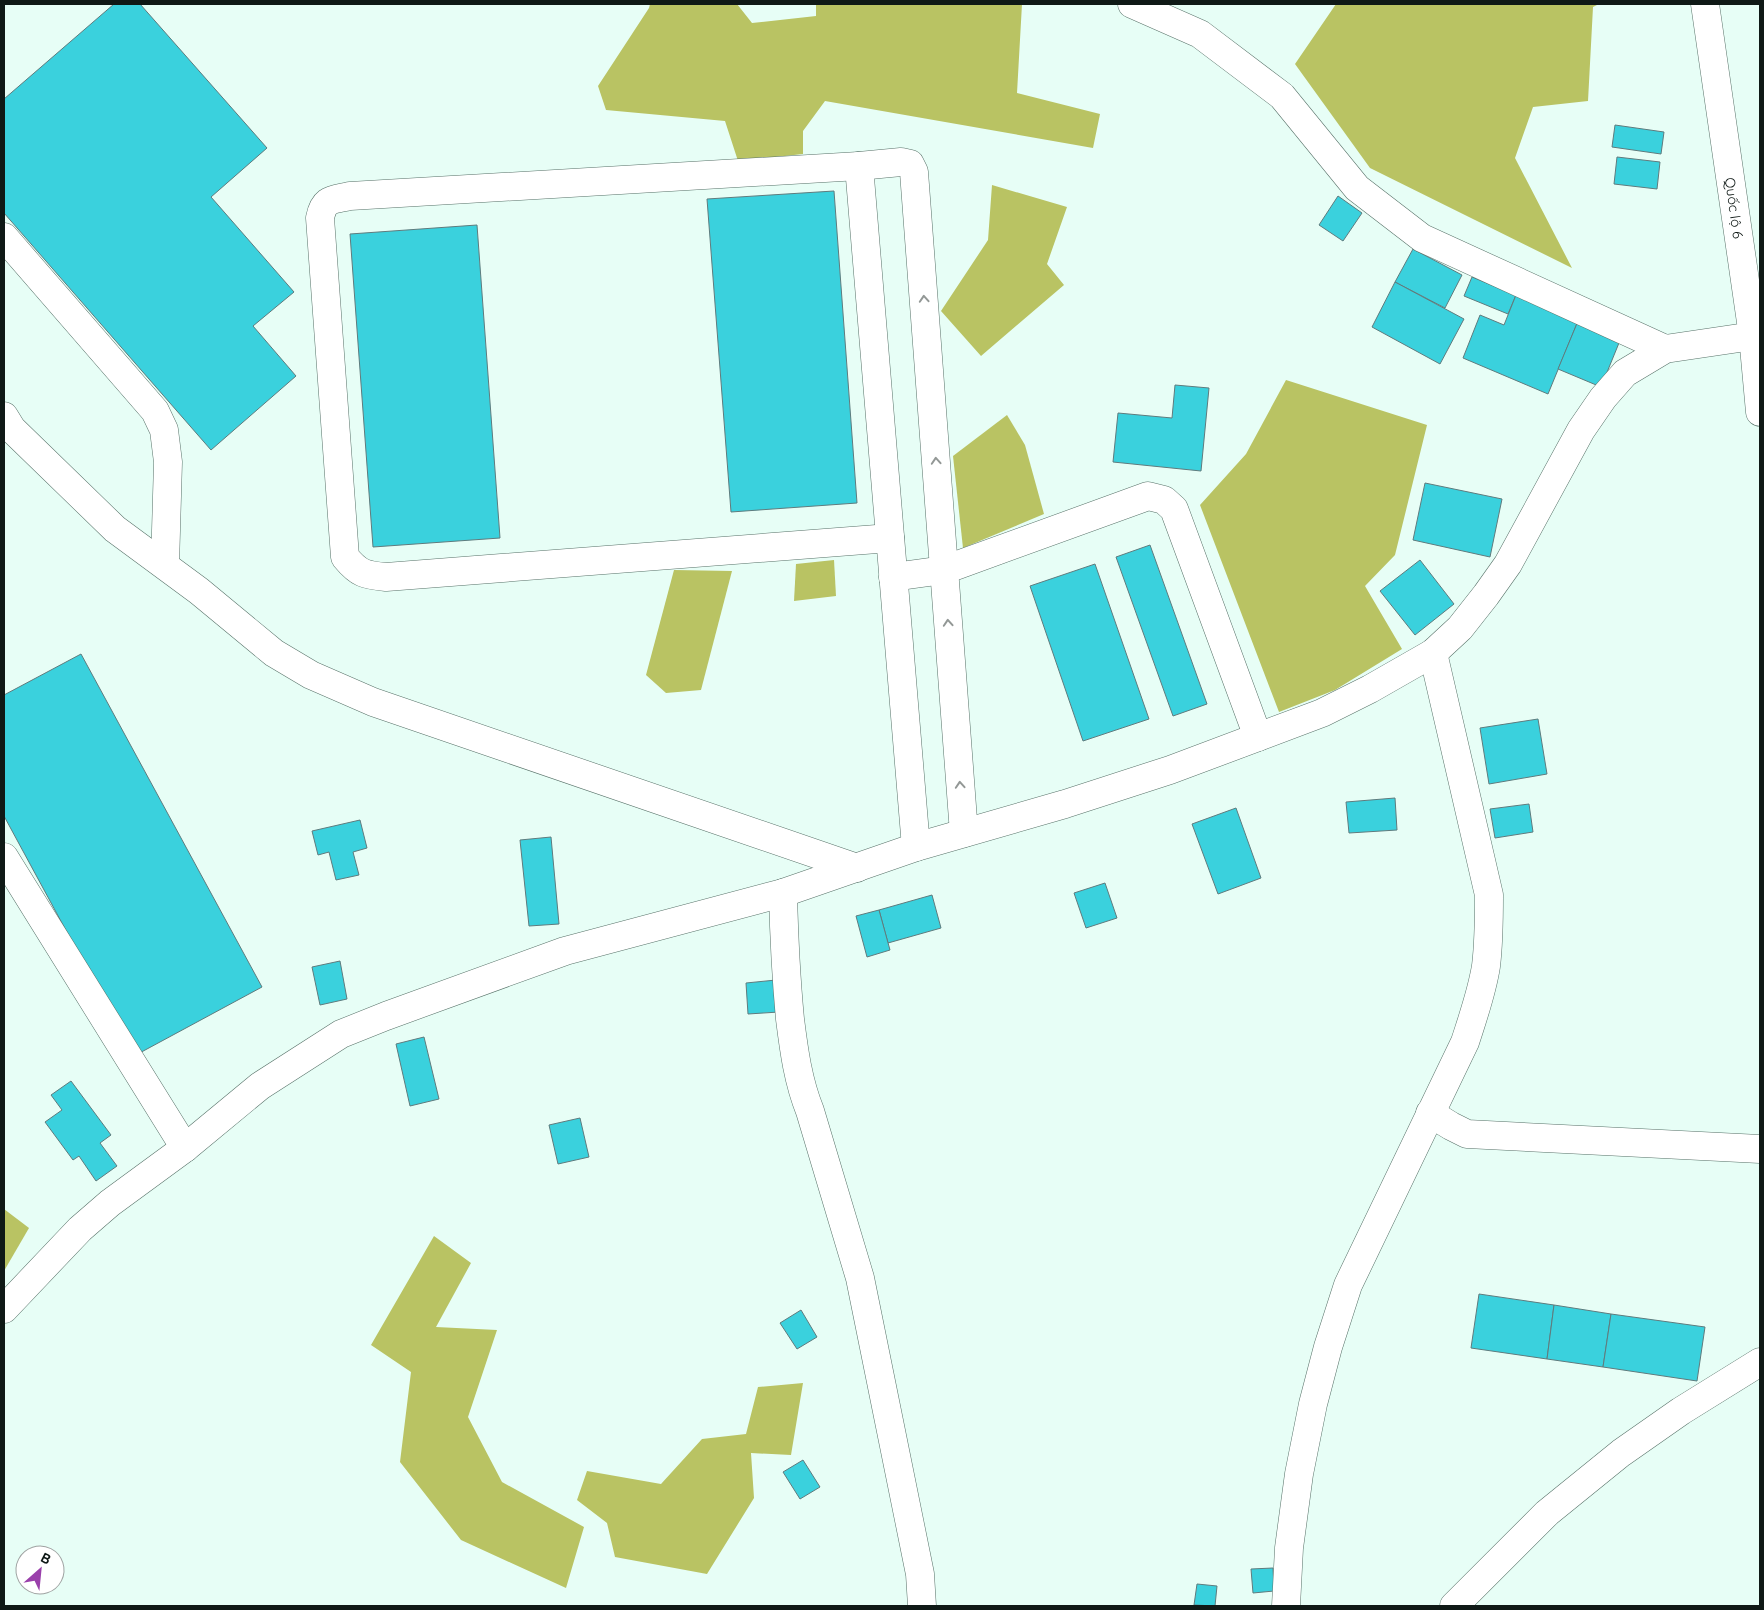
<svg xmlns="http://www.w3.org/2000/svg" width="1764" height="1610" font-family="Quicksand,sans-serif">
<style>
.forest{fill:#b9c363}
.building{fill:#3ad1dd;stroke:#5f7b7d}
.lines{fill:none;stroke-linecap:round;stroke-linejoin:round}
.minor-casing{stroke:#587269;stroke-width:29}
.highway-casing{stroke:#587269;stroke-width:29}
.minor{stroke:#fff;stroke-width:28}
.highway{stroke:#fff;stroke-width:28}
.oneway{stroke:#939896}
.labels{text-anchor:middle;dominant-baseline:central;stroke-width:4;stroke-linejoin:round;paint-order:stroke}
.street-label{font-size:14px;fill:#0f1916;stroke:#fff}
</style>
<rect width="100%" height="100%" fill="#e7fef6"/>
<!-- forest -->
<g class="forest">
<path d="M650,4H737L752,23L816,16V4H1022L1017,93L1100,114L1093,148L825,101L803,131V154L738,161L725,121L606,110L598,86L649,8Z"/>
<path d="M1336,4H1599L1593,7L1588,101L1533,107L1515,158L1572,268L1370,168L1295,64Z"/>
<path d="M992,185L1067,207L1047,264L1064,285L981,356L941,311L988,240Z"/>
<path d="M1286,380L1427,425L1395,555L1365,586L1402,649L1335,690L1279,712L1200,505L1246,454Z"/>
<path d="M1007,415L1025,445L1044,514L963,548L953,456Z"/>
<path d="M834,560L836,596L794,601L796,564Z"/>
<path d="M674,570L732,571L701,690L666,693L646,675Z"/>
<path d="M4,1209L29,1228L4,1271Z"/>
<path d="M434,1236L471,1263L436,1327L497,1330L468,1417L502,1482L584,1527L566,1588L461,1540L400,1462L411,1372L371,1345Z"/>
<path d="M803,1383L791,1455L751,1453L754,1498L707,1574L615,1557L607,1523L577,1500L587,1471L661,1484L702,1439L746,1434L758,1387Z"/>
</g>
<!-- building -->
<g class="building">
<path d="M114,4H140L267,148L211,197L294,292L253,326L296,376L211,450L4,213V99Z"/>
<path d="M1615,125L1664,132L1661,154L1612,147Z"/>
<path d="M1617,157L1660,162L1657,189L1614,184Z"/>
<path d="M834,191L857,503L731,512L707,199Z"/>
<path d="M1338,196L1362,213L1343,241L1319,225Z"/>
<path d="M477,225L500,538L373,547L350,234Z"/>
<path d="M1413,249L1462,275L1445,308L1395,282Z"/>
<path d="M1472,277L1516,295L1508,314L1464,296Z"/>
<path d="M1395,282L1464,319L1440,364L1372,327Z"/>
<path d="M1516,295L1578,321L1548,394L1463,358L1480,315L1504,325Z"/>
<path d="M1578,321L1621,338L1601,387L1558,369Z"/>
<path d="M1175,385L1209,388L1201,471L1113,462L1118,413L1172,418Z"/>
<path d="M1425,483L1502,499L1490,557L1413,540Z"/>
<path d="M1150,545L1207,704L1173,716L1116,557Z"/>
<path d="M1420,560L1454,604L1415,635L1380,591Z"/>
<path d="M1095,564L1149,719L1083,741L1030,586Z"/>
<path d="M81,654L262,987L134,1056L4,816V695Z"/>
<path d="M1538,719L1547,774L1489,784L1480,728Z"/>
<path d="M1395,798L1397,830L1349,833L1346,802Z"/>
<path d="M1529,804L1533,832L1495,838L1490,809Z"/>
<path d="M1236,808L1261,878L1218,894L1192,824Z"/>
<path d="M360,820L367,848L353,852L359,875L336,880L329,852L318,855L312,831Z"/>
<path d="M551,837L559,924L529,926L520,840Z"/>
<path d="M1105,883L1117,918L1086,928L1074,893Z"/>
<path d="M932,895L941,928L888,943L879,910Z"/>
<path d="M879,910L890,950L867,957L856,916Z"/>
<path d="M340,961L347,999L320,1005L312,967Z"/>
<path d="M776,980L779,1012L748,1014L746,983Z"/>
<path d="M424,1037L439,1099L410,1106L396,1044Z"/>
<path d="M71,1081L111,1135L100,1143L117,1166L96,1181L79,1156L73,1160L45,1122L62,1110L51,1095Z"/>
<path d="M580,1118L589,1157L558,1164L549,1125Z"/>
<path d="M1479,1294L1554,1305L1547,1359L1471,1348Z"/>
<path d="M1554,1305L1611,1314L1603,1367L1547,1359Z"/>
<path d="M801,1310L817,1337L797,1349L780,1323Z"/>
<path d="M1611,1314L1705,1327L1697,1381L1603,1367Z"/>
<path d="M803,1460L820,1487L800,1499L783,1472Z"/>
<path d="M1273,1568L1274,1591L1253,1593L1251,1569Z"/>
<path d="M1197,1584L1217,1586L1215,1606L1194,1605Z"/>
</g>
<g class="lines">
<!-- minor casing -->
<g class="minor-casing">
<g id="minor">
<path d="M1132,4L1200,34L1282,96L1357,188L1422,238L1665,349"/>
<path d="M859,166L350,196C332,200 324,198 320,218L345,557C359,574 365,575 386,577L890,538"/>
<path d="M4,237L155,411L164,430L168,462L165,565"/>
<path d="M4,416L12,429L115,529L199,591L274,653L311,675L373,702L857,868"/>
<path d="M893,577L944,570L1148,496L1164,500L1174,509L1258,737"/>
<path d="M916,847L859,166L901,162L910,164L914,172L964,833"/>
<path d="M4,857L185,1148"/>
<path d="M783,893C784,935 786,977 790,1019C794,1051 798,1081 810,1111L860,1278L920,1574L922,1606"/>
<path d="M1430,1113L1451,1126L1467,1134L1760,1149"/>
<path d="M4,1309L80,1229L110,1203L185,1148L260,1086L341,1034L386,1016L565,951L783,893L916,847L1065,804L1170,770L1322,713L1370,689L1433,653L1460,628L1486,595L1508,564L1581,430L1603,398L1625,373L1665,349L1753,336L1760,337"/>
<path d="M1286,1606L1289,1548L1299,1474L1313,1404L1328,1347L1348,1285L1465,1042C1473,1017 1482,992 1486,966C1489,942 1489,919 1489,895L1433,653"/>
<path d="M1454,1606L1547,1513L1621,1453L1681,1411L1760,1362"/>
</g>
</g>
<!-- highway casing -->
<g class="highway-casing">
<path id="highway" d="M1705,4L1753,336L1760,412"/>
</g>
<!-- minor -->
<use href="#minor" class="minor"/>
<!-- highway -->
<use href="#highway" class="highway"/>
</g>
<!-- one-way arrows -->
<defs><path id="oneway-chevron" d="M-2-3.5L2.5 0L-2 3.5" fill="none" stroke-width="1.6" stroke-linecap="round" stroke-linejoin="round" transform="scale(1.25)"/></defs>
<g class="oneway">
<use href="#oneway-chevron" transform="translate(924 299) rotate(-94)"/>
<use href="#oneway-chevron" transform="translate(936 461) rotate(-94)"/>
<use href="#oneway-chevron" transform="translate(948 623) rotate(-94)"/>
<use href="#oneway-chevron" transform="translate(960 785) rotate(-94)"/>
</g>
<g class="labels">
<!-- street labels -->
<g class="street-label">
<text transform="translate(1734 208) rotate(82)">Quốc lộ 6</text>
</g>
</g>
<!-- border -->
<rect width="1764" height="1610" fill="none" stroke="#0f1916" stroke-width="10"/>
<!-- north arrow -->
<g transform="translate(40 1570) rotate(27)"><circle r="24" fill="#ffffff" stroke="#9fa3a2"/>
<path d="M0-4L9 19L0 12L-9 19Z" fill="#9a40ab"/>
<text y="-8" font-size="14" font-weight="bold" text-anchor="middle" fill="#0f1916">B</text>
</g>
</svg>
